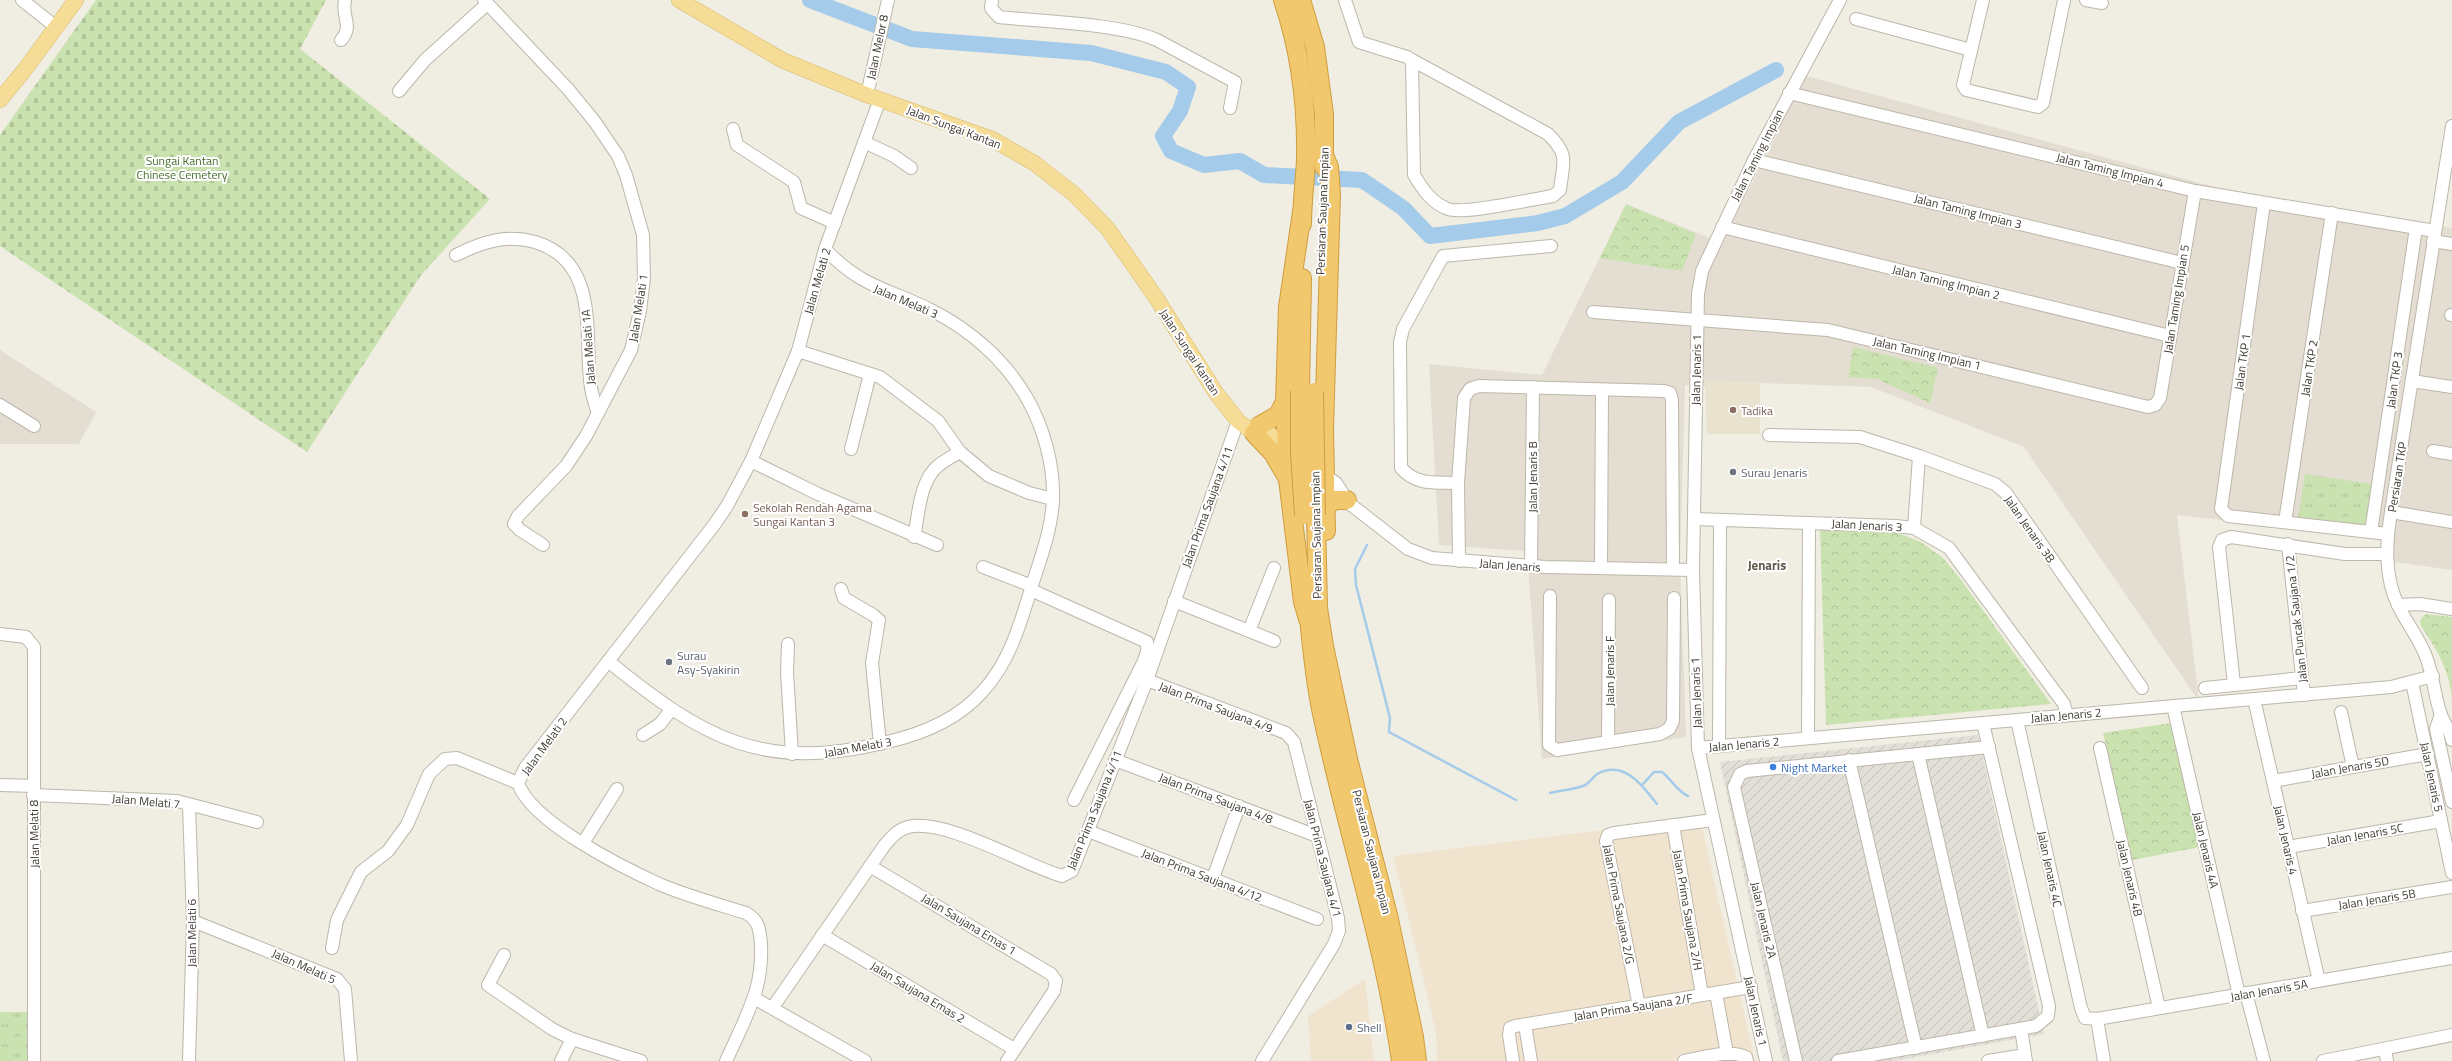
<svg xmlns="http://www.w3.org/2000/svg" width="2452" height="1061" font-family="'Titillium Web',sans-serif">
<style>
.residential{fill:#e4ded2}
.commercial{fill:#f1e4cf}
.industrial{fill:url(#industrial-furrows)}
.education{fill:#e8e2ce}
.grass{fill:url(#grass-tufts)}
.forest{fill:url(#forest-crowns)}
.cemetery{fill:url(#cemetery-stones)}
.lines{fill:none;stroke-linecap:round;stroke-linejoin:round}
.stream{stroke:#a4cbe9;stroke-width:2.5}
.river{stroke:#a4cbe9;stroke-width:16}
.minor-casing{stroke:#bdb7aa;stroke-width:14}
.major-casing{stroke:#d8ba69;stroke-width:16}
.highway-casing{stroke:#cf9d3e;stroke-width:20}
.minor{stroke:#fff;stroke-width:12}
.major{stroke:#f5dd97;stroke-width:15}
.highway{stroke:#f1c86d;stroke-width:18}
.highway-bridge-casing{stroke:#cf9d3e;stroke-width:20;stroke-linecap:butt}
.highway-bridge{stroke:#f1c86d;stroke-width:18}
.education-dot{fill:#8d6e63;stroke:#fff;stroke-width:1.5}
.worship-dot{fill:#6b7280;stroke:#fff;stroke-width:1.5}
.shop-dot{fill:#3f7fe0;stroke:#fff;stroke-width:1.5}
.service-dot{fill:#5c6f8a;stroke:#fff;stroke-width:1.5}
.labels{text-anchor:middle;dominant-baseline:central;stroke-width:4;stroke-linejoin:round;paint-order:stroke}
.street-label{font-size:12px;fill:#413c34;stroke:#fff}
.park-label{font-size:12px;fill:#446d2d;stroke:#fff}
.education-label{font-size:12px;fill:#785e54;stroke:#fff;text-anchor:start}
.worship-label{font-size:12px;fill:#5b616d;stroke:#fff;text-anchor:start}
.shop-label{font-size:12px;fill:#366cbe;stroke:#fff;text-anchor:start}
.service-label{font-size:12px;fill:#4e5e75;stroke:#fff;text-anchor:start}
.neighbourhood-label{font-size:13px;font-weight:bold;fill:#635b4c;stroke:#fff}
</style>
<defs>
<pattern id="industrial-furrows" width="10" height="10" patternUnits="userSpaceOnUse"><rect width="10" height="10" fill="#e2ded8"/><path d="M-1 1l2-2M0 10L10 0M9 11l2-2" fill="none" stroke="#c3bfba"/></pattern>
<pattern id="grass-tufts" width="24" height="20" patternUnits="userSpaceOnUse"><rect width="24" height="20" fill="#cae2af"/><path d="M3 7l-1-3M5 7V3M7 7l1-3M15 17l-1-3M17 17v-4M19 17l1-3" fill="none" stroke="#afc397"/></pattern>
<pattern id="forest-crowns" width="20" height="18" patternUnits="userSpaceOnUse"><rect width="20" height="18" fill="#cae2af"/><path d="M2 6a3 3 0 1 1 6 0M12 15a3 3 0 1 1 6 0" fill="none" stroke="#afc397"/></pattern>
<pattern id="cemetery-stones" width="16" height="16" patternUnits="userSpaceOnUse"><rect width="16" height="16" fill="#cae2af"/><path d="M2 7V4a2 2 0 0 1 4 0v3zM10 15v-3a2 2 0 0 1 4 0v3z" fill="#afc397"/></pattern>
</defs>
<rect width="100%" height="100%" fill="#f0ede3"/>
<!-- residential -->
<g class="residential">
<path d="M1806,76L2233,192L2452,228V570L2388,561L2387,538L2177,515L2199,701L2024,447L1871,387L1706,381L1705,386L1685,385L1680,563L1686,737L1542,759L1527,551L1439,545L1429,364L1542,375L1626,204L1722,243Z"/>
<path d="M0,350L96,412L79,444H0Z"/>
</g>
<!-- commercial -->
<g class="commercial">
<path d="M1700,818L1755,1061H1437L1436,1032L1393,856Z"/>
<path d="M1365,979L1374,1061H1311L1308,1016Z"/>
</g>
<!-- industrial -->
<path class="industrial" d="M1978,735L2044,1034L1894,1061H1783L1720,762Z"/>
<!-- education -->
<path class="education" d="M1705,381L1760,383V434H1707Z"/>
<!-- grass -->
<g class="grass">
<path d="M2305,474L2371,484L2366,525L2298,517Z"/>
<path d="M0,1012H27L29,1061H0Z"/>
</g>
<!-- forest -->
<g class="forest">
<path d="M1626,204L1696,234L1682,271L1600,258Z"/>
<path d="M1853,347L1938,368L1930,403L1877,379L1848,377Z"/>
<path d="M1820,527L1895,532L1921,542L1943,558L1961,580L2051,704L1826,725Z"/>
<path d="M2426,614L2452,617V700C2449,668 2438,652 2421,626L2420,620Z"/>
<path d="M2171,723L2200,847L2132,860L2103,733Z"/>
</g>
<!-- cemetery -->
<path class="cemetery" d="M96,0H326L300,49L490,199L421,275L307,452L0,246V135Z"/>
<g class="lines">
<!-- stream -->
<g class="stream">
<path d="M1367,545L1355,569L1356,585L1390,718L1389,732L1516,800"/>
<path d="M1642,785L1654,772H1662C1672,780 1677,791 1688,796"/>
<path d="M1550,793C1560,790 1572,790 1583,786C1589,784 1592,778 1597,774C1624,759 1643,786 1657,804"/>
</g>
<!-- river -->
<path class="river" d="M810,0L912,39L1091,53L1166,72L1188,87L1180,111L1163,136L1171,151L1204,165L1240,161L1264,175L1362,180L1403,208L1430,236L1538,223L1565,216L1622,182L1679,122L1776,70"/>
<!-- minor casing -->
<g class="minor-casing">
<g id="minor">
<path d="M22,0L56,27"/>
<path d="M484,0L568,89L595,122L618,156L626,175L643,235L644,278L640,311L631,350L586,436L566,466L518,516L514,524L520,530L543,545"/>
<path d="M992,0L991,8L999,17C1044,22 1117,23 1157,40L1235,82L1230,108"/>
<path d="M1345,0L1359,42L1407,57L1412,60L1548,134C1570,156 1563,161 1560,190L1553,196C1532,199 1464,215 1448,209C1432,203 1423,190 1414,175L1412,60"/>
<path d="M1983,0L1963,85L1966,90L2038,107L2043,103L2064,0"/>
<path d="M2086,0L2102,3"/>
<path d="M1856,19L1971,50"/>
<path d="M341,40C354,26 341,17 345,0"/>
<path d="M399,91L425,60L487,4"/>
<path d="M1789,93L2195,191L2435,231"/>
<path d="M867,95L888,0"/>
<path d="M2452,126L2391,512C2386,543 2384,576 2398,605C2406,622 2418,637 2425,654C2433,673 2434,693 2440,712C2443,722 2450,730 2452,740"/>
<path d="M733,129L737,145L794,182L801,208L835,223"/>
<path d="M864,142L894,156L911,168"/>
<path d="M1754,160L2182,263"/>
<path d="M2264,203L2221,509L2228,516L2388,534"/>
<path d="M1722,227L2170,336"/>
<path d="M2433,241L2452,244"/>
<path d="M456,255C482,242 506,234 535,242C598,261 585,330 590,380C591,392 594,402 598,413"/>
<path d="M1593,312L1828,330L2148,407L2155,405L2160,398L2195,191"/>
<path d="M2451,315H2452"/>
<path d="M798,351L880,377L938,421L960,452L989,476L1029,493L1053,499"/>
<path d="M2412,381L2452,387"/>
<path d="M0,405L34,426"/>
<path d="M1769,435L1860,437L1919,456L1995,484L2006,493L2142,688"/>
<path d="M851,449L870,374"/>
<path d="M2433,451L2452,454"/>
<path d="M751,461L818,494L937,545"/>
<path d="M1325,475L1336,483L1347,500"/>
<path d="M1458,483C1435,482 1417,486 1401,468L1400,342L1403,329L1443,256L1551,246"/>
<path d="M1341,497L1408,549L1432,558L1546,567L1693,570"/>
<path d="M2391,512L2452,522"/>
<path d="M1695,519L1896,526L1914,528L1949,548L2064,704L2067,715"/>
<path d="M2285,522L2332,213"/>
<path d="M1914,528L1919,456"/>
<path d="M2371,532L2416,228"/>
<path d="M914,537C919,514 919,481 939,465C945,460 953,456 960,452"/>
<path d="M2288,544L2304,695"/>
<path d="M1459,561L1458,483L1464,398L1470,389L1479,386L1664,391L1670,393L1672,400L1673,569"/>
<path d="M1531,566L1533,387"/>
<path d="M983,567L1032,586"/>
<path d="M1601,567L1602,390"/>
<path d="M841,589L844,598L873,615L879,620L872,663L880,744"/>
<path d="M1031,590L1147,642V652L1143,663L1074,800"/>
<path d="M1550,596L1549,745L1557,750L1660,734L1669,729L1673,721L1674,598"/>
<path d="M1174,601L1274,641"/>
<path d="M2398,605L2420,604L2452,609"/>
<path d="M1249,631L1274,568"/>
<path d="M0,634L26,637L34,647V1061"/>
<path d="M788,644L787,672L792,754"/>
<path d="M608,661C703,738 762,773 887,742C922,734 958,719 982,692C1012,660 1022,617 1035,576C1043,552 1052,525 1053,499C1054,465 1044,429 1028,400C1006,361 971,330 931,310C887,288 862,288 825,249"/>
<path d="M1147,680L1286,733L1294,742L1338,918L1339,931L1334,944L1262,1061"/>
<path d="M2412,682L2452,873"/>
<path d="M2234,684L2219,547L2222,540L2231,537L2345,554H2387"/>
<path d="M2205,688L2302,678"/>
<path d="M2254,699L2319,981"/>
<path d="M2173,706L2239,995"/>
<path d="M2341,712L2353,767"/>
<path d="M2441,714L2436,729L2452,802"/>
<path d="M2017,720L2081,1008L2085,1018L2097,1019L2452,958"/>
<path d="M643,735L660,724L671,710"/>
<path d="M1808,738L1809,523"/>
<path d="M1608,742L1609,600"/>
<path d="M1719,746L1720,520"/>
<path d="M1698,748L2391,687L2433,676"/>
<path d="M2100,748L2159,1008"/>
<path d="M1918,754L1983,1036"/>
<path d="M1115,760L1317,836"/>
<path d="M1849,760L1916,1048"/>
<path d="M2273,781L2428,754"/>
<path d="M0,785L33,786"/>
<path d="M33,795L177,801L257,822"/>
<path d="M1673,825L1702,995"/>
<path d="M1088,831L1317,919"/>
<path d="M583,843L617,789"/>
<path d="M2288,847L2441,821"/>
<path d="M870,866L1051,974L1056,981L1054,991L1007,1061"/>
<path d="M1213,878L1239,806"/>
<path d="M2302,911L2452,887"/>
<path d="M193,921L337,979L345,989L351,1061"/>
<path d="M822,935L1014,1049"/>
<path d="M332,948L337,920L361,872L388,851L407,825L429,774L445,759L457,758L518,783"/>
<path d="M504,955L488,985L552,1029L572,1039L641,1061"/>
<path d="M1716,993L1727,1054"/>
<path d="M2246,993L2264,1061"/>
<path d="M754,998L865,1061"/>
<path d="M1639,1006L1606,841L1608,835L1614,833L1713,820"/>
<path d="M773,1007L884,846C891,838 897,830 908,827C944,818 1019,862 1056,874L1062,876L1072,871L1147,680L1238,421"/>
<path d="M2097,1019L2104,1061"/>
<path d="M1525,1025L1531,1061"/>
<path d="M2021,1029L2026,1061"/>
<path d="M2385,1049L2387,1061"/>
<path d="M189,1061L193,921L189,805"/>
<path d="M561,1061L572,1039"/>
<path d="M726,1061C735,1041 746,1020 753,999C761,979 764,946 758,926C756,920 751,916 746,913C717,904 687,896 659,884C622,867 531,822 518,783L525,768L714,525L727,506L751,461L798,351L825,249L880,99"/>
<path d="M1513,1061L1509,1035L1510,1028L1515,1026L1751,987"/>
<path d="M1684,1061C1702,1058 1729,1049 1746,1057L1747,1061"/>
<path d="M1766,1061L1698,748L1693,570L1698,294L1702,271L1754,160L1840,0"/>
<path d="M1796,1061L1734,787L1740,774L1747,771L1989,747"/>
<path d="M1838,1061L2036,1026L2048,1016L2049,1006L1983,723"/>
<path d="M1988,1061L2025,1055"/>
<path d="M2323,1061L2452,1035"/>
</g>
</g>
<!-- major casing -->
<g class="major-casing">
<g id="major">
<path d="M679,0L782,60L867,95L992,139L1034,163L1074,194L1108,229L1155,296L1216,393L1238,421L1263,440"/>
<path d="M0,100L26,68L76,0"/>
<path d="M1257,425L1294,452"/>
</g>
</g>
<!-- highway casing -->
<g class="highway-casing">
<g id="highway">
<path d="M1283,0C1300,50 1307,107 1306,160C1305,181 1302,203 1302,224"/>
<path d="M1301,0L1315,47L1324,114V167"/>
<path d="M1324,155L1329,167L1331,194L1324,429L1326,531"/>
<path d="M1302,212L1288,307L1285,402L1288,479L1303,602L1309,622"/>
<path d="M1300,391L1302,278"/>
<path d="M1259,426L1278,415L1285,402"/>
<path d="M1254,433L1273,453L1287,477"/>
<path d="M1326,506L1335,500H1347"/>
<path d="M1316,515L1318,608L1324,646L1348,759L1388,915L1414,1037L1417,1061"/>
<path d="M1310,628C1313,658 1316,688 1323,718C1347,832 1385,945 1401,1061"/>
</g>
</g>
<!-- minor -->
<use href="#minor" class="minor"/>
<!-- major -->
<use href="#major" class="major"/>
<!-- highway -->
<use href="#highway" class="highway"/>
<!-- highway-bridge casing -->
<g class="highway-bridge-casing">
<g id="highway-bridge">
<path d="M1300,391V454L1304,515"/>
<path d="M1314,392L1316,515"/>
</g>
</g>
<!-- highway-bridge -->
<use href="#highway-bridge" class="highway-bridge"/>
</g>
<!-- markers -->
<g class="education-dot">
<circle cx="1733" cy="410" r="4"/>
<circle cx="745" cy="514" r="4"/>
</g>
<g class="worship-dot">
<circle cx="1733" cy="472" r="4"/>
<circle cx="669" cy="662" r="4"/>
</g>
<circle class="shop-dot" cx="1773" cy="767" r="4"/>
<circle class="service-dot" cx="1349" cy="1027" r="4"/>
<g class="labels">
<!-- street labels -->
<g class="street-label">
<text transform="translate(877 47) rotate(-78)">Jalan Melor 8</text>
<text transform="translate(954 127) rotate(21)">Jalan Sungai Kantan</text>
<text transform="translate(1757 155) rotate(-63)">Jalan Taming Impian</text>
<text transform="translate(2110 170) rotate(14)">Jalan Taming Impian 4</text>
<text transform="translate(1322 211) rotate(-88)">Persiaran Saujana Impian</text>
<text transform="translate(1968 211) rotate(14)">Jalan Taming Impian 3</text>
<text transform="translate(817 281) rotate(-74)">Jalan Melati 2</text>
<text transform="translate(1946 282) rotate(14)">Jalan Taming Impian 2</text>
<text transform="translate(2176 299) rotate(-81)">Jalan Taming Impian 5</text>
<text transform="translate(906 301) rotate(23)">Jalan Melati 3</text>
<text transform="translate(638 308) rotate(-81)">Jalan Melati 1</text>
<text transform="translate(588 347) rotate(-94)">Jalan Melati 1A</text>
<text transform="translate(1190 352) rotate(57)">Jalan Sungai Kantan</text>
<text transform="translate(1927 353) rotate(13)">Jalan Taming Impian 1</text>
<text transform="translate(2242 362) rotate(-82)">Jalan TKP 1</text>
<text transform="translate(2309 368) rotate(-81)">Jalan TKP 2</text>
<text transform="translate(1696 370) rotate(-89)">Jalan Jenaris 1</text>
<text transform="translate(2394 380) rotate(-82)">Jalan TKP 3</text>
<text transform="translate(1532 477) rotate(-90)">Jalan Jenaris B</text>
<text transform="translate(2397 477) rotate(-81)">Persiaran TKP</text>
<text transform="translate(1207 507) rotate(-70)">Jalan Prima Saujana 4/11</text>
<text transform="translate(1867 525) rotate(3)">Jalan Jenaris 3</text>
<text transform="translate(2030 529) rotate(55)">Jalan Jenaris 3B</text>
<text transform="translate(1316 535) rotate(-91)">Persiaran Saujana Impian</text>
<text transform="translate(1510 565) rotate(4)">Jalan Jenaris</text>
<text transform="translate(2296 619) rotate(-96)">Jalan Puncak Saujana 1/2</text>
<text transform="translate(1609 671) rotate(-90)">Jalan Jenaris F</text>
<text transform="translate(1696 693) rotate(-92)">Jalan Jenaris 1</text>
<text transform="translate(1216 707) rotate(21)">Jalan Prima Saujana 4/9</text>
<text transform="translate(2066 715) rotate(-5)">Jalan Jenaris 2</text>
<text transform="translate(1744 744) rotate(-5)">Jalan Jenaris 2</text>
<text transform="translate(544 746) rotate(-54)">Jalan Melati 2</text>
<text transform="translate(858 747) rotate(-10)">Jalan Melati 3</text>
<text transform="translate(2350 767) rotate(-10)">Jalan Jenaris 5D</text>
<text transform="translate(2432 777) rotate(78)">Jalan Jenaris 5</text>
<text transform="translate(1216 798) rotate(21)">Jalan Prima Saujana 4/8</text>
<text transform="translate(146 801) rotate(5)">Jalan Melati 7</text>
<text transform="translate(1094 810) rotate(-68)">Jalan Prima Saujana 4/11</text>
<text transform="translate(34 834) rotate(-91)">Jalan Melati 8</text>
<text transform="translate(2365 834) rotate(-10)">Jalan Jenaris 5C</text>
<text transform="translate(2286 840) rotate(77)">Jalan Jenaris 4</text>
<text transform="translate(2206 850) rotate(77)">Jalan Jenaris 4A</text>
<text transform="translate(1372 852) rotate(76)">Persiaran Saujana Impian</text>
<text transform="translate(1323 858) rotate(76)">Jalan Prima Saujana 4/1</text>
<text transform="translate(2050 869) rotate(78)">Jalan Jenaris 4C</text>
<text transform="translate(1202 875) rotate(21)">Jalan Prima Saujana 4/12</text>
<text transform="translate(2130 878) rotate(77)">Jalan Jenaris 4B</text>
<text transform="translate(2377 899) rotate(-9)">Jalan Jenaris 5B</text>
<text transform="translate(1619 904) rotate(79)">Jalan Prima Saujana 2/G</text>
<text transform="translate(1688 910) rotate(80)">Jalan Prima Saujana 2/H</text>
<text transform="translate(1764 920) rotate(77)">Jalan Jenaris 2A</text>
<text transform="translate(969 924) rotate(31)">Jalan Saujana Emas 1</text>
<text transform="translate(191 933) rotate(-90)">Jalan Melati 6</text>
<text transform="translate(304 966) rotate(24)">Jalan Melati 5</text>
<text transform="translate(2269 990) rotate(-10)">Jalan Jenaris 5A</text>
<text transform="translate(918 992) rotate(31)">Jalan Saujana Emas 2</text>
<text transform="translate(1633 1007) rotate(-9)">Jalan Prima Saujana 2/F</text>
<text transform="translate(1756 1011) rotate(78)">Jalan Jenaris 1</text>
</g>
<!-- park labels -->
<g class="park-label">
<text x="182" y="160">Sungai Kantan<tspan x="182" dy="14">Chinese Cemetery</tspan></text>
</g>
<!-- education labels -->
<g class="education-label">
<text x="1741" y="410">Tadika</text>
<text x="753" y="507">Sekolah Rendah Agama<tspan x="753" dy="14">Sungai Kantan 3</tspan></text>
</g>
<!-- worship labels -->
<g class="worship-label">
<text x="1741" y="472">Surau Jenaris</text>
<text x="677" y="655">Surau<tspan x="677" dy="14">Asy-Syakirin</tspan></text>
</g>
<!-- shop labels -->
<g class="shop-label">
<text x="1781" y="767">Night Market</text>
</g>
<!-- service labels -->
<g class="service-label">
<text x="1357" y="1027">Shell</text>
</g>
<!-- neighbourhood labels -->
<g class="neighbourhood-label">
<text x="1767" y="565">Jenaris</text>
</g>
</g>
</svg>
